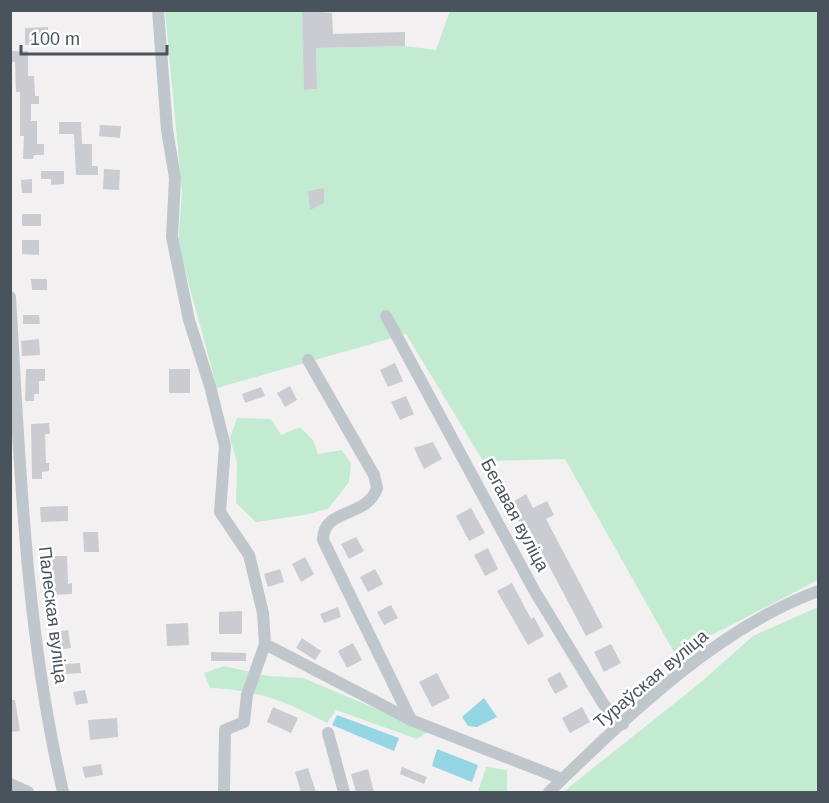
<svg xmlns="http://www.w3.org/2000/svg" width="829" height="803" font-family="Arial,sans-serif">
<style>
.green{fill:#c3ebd1}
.water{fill:#94d6e4}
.building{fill:#caccd2}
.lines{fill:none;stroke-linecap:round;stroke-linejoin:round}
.minor{stroke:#bfc7cd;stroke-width:12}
.labels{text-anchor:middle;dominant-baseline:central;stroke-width:5;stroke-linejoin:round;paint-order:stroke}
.street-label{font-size:18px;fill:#49535b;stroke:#fff}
</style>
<rect width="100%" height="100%" fill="#f2f0f0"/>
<!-- green -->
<g class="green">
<path d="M165,11H302L305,90L317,89L316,48L405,46L436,50L450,11H818V580L675,654L565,459L483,461L406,334L217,388L178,244L182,192Z"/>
<path d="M237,418L271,419L281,435L300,427L313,440L318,454L342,450L351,464L349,482L328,509L304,515L256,522L236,503L237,463L230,438Z"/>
<path d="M818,607V792H563L700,683L753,636Z"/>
<path d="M224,666L268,676L303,678L429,731L417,739L336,710L327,723C286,701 258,690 210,688L204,673Z"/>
<path d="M486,767L507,770V792H478Z"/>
</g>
<!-- water -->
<g class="water">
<path d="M484,698L497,717L477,727L468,726L462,717Z"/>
<path d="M337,715L399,738L394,751L332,725Z"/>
<path d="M437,749L478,765L472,782L432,766Z"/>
</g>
<!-- building -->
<g class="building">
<path d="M302,10L332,13L333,34L405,32V46L316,48L317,89L304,90Z"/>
<path d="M48,27V44L25,45V28Z"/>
<path d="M10,51H28V76H34L35,96H39V104H31V121H37V144H44V155H34L33,159H23L24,136H20V92H16L15,62H10Z"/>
<path d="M59,122H81L82,144H92V166H98V175H76L74,134H59Z"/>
<path d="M100,125L121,126L120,138L99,136Z"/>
<path d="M104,169L120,170L119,190L103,189Z"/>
<path d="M41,171H64V184L51,185V179H41Z"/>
<path d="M32,179V193H22L21,180Z"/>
<path d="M324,188V203L310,210L308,191Z"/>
<rect x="22" y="214" width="19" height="12"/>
<path d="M22,240H39V255L22,254Z"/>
<path d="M31,279H47V290H32Z"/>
<path d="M23,315H39L40,324H23Z"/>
<path d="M39,339L40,355L22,356L21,341Z"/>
<path d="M395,363L403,381L388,387L380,370Z"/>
<path d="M26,369H45V381H39V394H34V401H25Z"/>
<rect x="169" y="369" width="21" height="24"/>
<path d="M290,386L297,400L285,407L277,393Z"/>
<path d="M261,387L265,396L245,403L242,394Z"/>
<path d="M406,396L414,414L400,420L391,402Z"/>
<path d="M49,423L50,434H45L46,463H49V471L42,472V479H32L31,424Z"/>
<path d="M433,442L442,459L424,469L414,448Z"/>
<path d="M526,494L533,508L547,501L554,515L546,519L603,627L586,636L529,528L524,531L517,517L521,514L514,501Z"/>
<path d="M68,506V521L41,522L40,507Z"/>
<path d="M471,508L485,533L469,541L456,516Z"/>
<path d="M83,532H98L99,552H84Z"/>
<path d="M356,537L364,551L349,559L341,544Z"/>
<path d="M488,548L498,569L485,576L474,555Z"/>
<path d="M51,556H67L68,584L72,583V594L53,595Z"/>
<path d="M305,557L314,574L301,582L292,564Z"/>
<path d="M280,569L284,582L268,587L264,574Z"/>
<path d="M375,569L383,584L368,592L360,577Z"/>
<path d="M512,583L531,619L534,617L544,636L528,645L497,591Z"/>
<path d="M391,605L398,618L384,625L377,612Z"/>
<path d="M338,607L341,617L324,623L320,614Z"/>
<path d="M242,611V634H219V612Z"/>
<path d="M188,623L189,645L167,646L166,624Z"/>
<path d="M68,630L71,648L59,650L56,632Z"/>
<path d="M302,638L321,651L315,660L296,648Z"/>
<path d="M353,643L362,660L347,668L338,651Z"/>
<path d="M611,644L621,663L604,672L594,652Z"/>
<path d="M211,652L246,653V661H211Z"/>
<path d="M80,663L81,673L66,674L65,664Z"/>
<path d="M560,672L568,687L555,694L547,679Z"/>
<path d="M437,673L450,698L432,707L419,682Z"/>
<path d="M85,690L88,703L76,705L73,692Z"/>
<path d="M10,700H15L20,731L10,732Z"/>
<path d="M273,707L298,718L291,733L267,722Z"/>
<path d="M582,707L590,722L570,733L562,718Z"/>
<path d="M117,718L118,737L90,740L88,720Z"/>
<path d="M101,764L103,775L85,778L82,767Z"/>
<path d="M402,767L427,777L424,784L400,774Z"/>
<path d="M308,768L316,792H301L295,772Z"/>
<path d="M368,769L374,792H356L351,774Z"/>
</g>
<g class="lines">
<!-- minor -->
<g class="minor">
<path d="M158,10L167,130L175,178L172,237L189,320L210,386L225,446L220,512L249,555L263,613L265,644L247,695L244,722L225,730L224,792"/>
<path d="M10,297C20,463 25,630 63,792"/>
<path d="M386,316L534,590L604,705L623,724"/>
<path d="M308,360L374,475L377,488C367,519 323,507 323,540L411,720"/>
<path d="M265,644L411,720L562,779"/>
<path d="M328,733L344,792"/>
<path d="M10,784L28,792"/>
<path d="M549,792C628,716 714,630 818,591"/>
</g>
</g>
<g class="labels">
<!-- street labels -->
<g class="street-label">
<text transform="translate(515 515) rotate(62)">Бегавая вуліца</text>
<text transform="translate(53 615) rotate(83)">Палеская вуліца</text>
<text transform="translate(651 679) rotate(-40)">Тураўская вуліца</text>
</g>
</g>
<!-- border -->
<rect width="829" height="803" fill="none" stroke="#49535b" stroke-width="24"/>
<!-- scale -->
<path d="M21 45v9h146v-9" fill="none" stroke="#49535b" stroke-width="3"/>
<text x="30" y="45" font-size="18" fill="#49535b" stroke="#ffffff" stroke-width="4.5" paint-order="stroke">100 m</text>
</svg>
